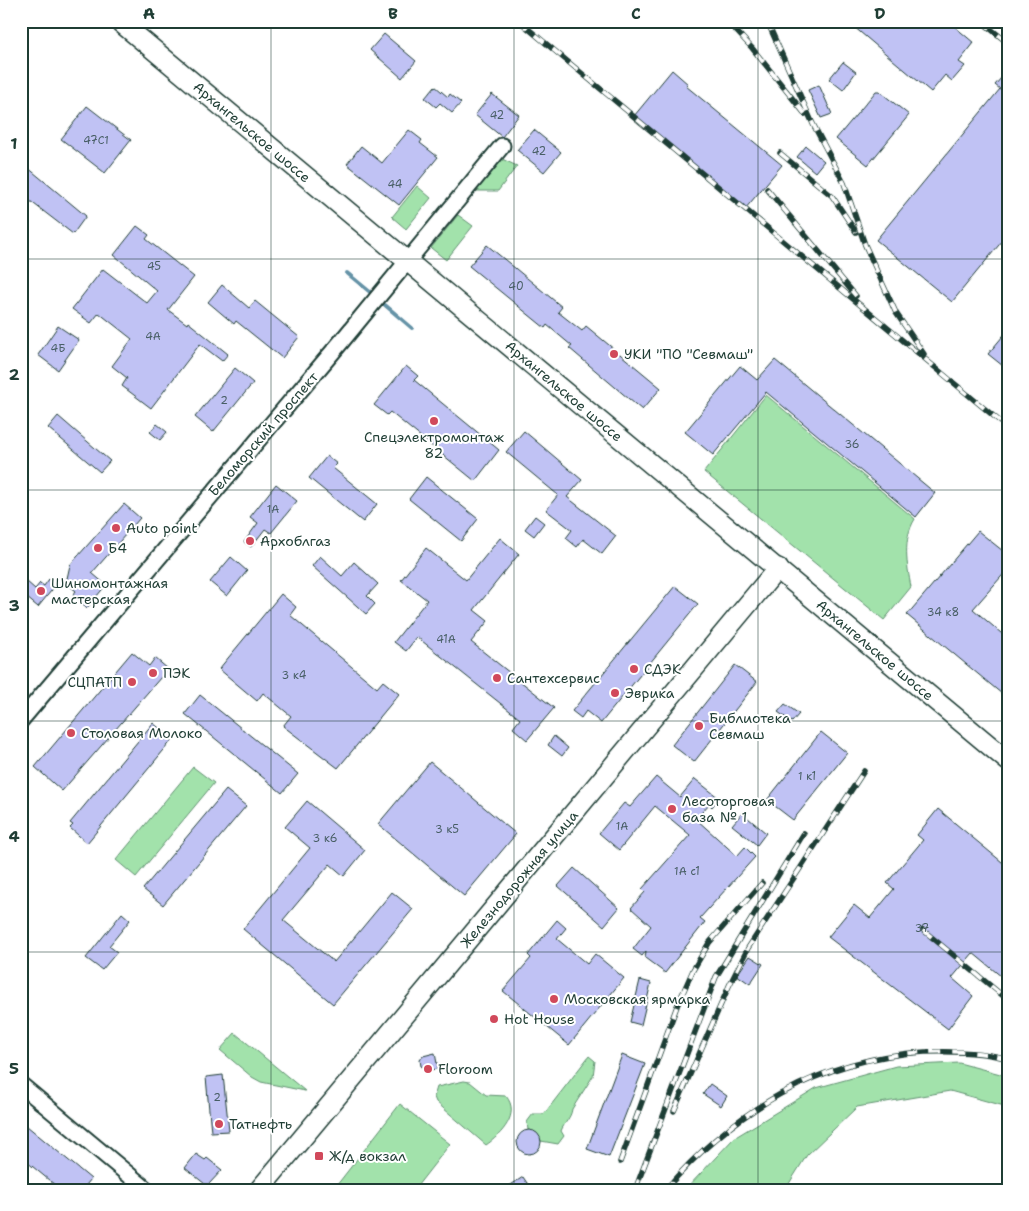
<svg xmlns="http://www.w3.org/2000/svg" width="1029" height="1211" font-family="'Shantell Sans',sans-serif">
<style>
.green{fill:#a2e2ab;stroke:#609070}
.lines{fill:none;stroke-linecap:round;stroke-linejoin:round}
.stream{stroke:#6593a7;stroke-width:4}
.building{fill:#c0c2f4;stroke:#1f3d34}
.minor-casing{stroke:#1f3d34;stroke-width:19}
.major-casing{stroke:#1f3d34;stroke-width:22}
.minor{stroke:#fff;stroke-width:15}
.major{stroke:#fff;stroke-width:19}
.rail-casing{stroke:#1f3d34;stroke-width:5.5}
.rail{stroke:#fff;stroke-width:4;stroke-dasharray:11;stroke-linecap:butt}
.grid{fill:none;stroke:#1f3d34;stroke-width:1;stroke-opacity:0.55}
.poi-dot{fill:#d1495b;stroke:#fff;stroke-width:2}
.labels{text-anchor:middle;dominant-baseline:central;stroke-width:4;stroke-linejoin:round;paint-order:stroke}
.number-label{font-size:11px;fill:#475e64}
.street-label{font-size:14px;fill:#1f3d34;stroke:#fff}
.poi-label{font-size:14px;fill:#1f3d34;stroke:#fff;text-anchor:start}
.neatline{fill:none;stroke:#1f3d34;stroke-width:2}
.grid-label{font-size:16px;text-anchor:middle;font-weight:bold;fill:#1f3d34}
</style>
<rect width="100%" height="100%" fill="#fff"/>
<filter id="ink" filterUnits="userSpaceOnUse"><feTurbulence type="fractalNoise" baseFrequency=".02" numOctaves="2"/><feDisplacementMap in="SourceGraphic" scale="10" xChannelSelector="R" yChannelSelector="G"/><feConvolveMatrix kernelMatrix="1 2 1 2 8 2 1 2 1" color-interpolation-filters="sRGB"/></filter>
<g filter="url(#ink)">
<!-- green -->
<g class="green">
<path d="M502,159L517,166L498,191H474Z"/>
<path d="M417,186L431,198L406,229L392,217Z"/>
<path d="M458,215L473,226L446,260L431,248Z"/>
<path d="M766,395L915,519C902,540 907,565 911,587L884,620L704,472Z"/>
<path d="M193,767L214,783L136,877L116,860Z"/>
<path d="M235,1033L305,1091L261,1082L252,1077L220,1050Z"/>
<path d="M589,1056L595,1061L593,1076L572,1109C571,1118 564,1123 561,1131L564,1136L558,1144L541,1141L537,1133L528,1130L527,1122L533,1114H544Z"/>
<path d="M959,1063L1008,1076V1107L950,1091L857,1107L807,1155L785,1190H685L734,1138L816,1088L896,1066Z"/>
<path d="M464,1081L470,1082L486,1095L506,1096C521,1114 501,1135 486,1145L436,1102L434,1097L437,1087Z"/>
<path d="M400,1104L450,1144L414,1190H333Z"/>
</g>
<g class="lines">
<!-- stream -->
<g class="stream">
<path d="M347,273L370,292"/>
<path d="M385,305L412,328"/>
</g>
</g>
<!-- building -->
<g class="building">
<path d="M847,21H948L974,43L959,62L965,66L952,81L945,75L931,92Z"/>
<path d="M384,34L416,61L402,78L370,50Z"/>
<path d="M843,62L856,72L843,90L829,79Z"/>
<path d="M672,70L688,84L686,86L782,165L745,209L634,116Z"/>
<path d="M1008,70V234L952,302L876,240L1000,89L995,85Z"/>
<path d="M819,85L832,114L821,118L808,90Z"/>
<path d="M435,86L448,97L450,94L461,103L452,113L440,103L436,107L425,98Z"/>
<path d="M876,91H879L909,115L868,165L836,139Z"/>
<path d="M492,94L519,115L502,137L475,115Z"/>
<path d="M87,106L131,140L105,173L61,139Z"/>
<path d="M409,130L422,140L420,143L438,157L399,205L347,164L361,146L382,163Z"/>
<path d="M534,130L561,152L544,172L517,150Z"/>
<path d="M806,146L824,161L815,172L797,157Z"/>
<path d="M21,162L86,216L73,234L21,194Z"/>
<path d="M137,226L149,235L146,239L194,277L168,310L187,324L188,322L228,354L222,361L200,344L151,408L122,386L127,378L112,366L132,339L99,313L91,323L72,309L103,269L147,303L157,291L114,255Z"/>
<path d="M487,245L562,307L558,312L582,331L586,326L661,388L642,410L569,348L572,346L547,325L545,328L469,266Z"/>
<path d="M222,285L249,308L255,301L299,337L282,358L236,321L234,324L208,302Z"/>
<path d="M58,326L79,340L58,370L38,355Z"/>
<path d="M1008,330V370L988,354Z"/>
<path d="M775,360L935,493L916,517L766,392L713,455L685,432L740,366L757,380Z"/>
<path d="M406,366L418,376L414,380L499,450L475,481L390,412L387,415L374,405Z"/>
<path d="M235,368L253,383L213,432L195,417Z"/>
<path d="M58,416L110,461L100,472L48,428Z"/>
<path d="M157,424L167,432L160,440L150,432Z"/>
<path d="M524,431L582,480L567,497L616,536L602,554L583,539L577,547L566,538L572,530L546,510L558,495L506,452Z"/>
<path d="M327,456L337,464L333,468L377,504L363,522L309,478Z"/>
<path d="M426,477L478,519L461,541L409,499Z"/>
<path d="M276,484L297,501L271,533L265,529L251,547L244,542L258,523L250,517Z"/>
<path d="M124,504L140,518L92,573L106,585L87,608L73,595L76,591L66,583L70,565Z"/>
<path d="M535,516L544,523L534,536L525,529Z"/>
<path d="M978,531L1008,555V569L973,609L1008,639V699L907,615Z"/>
<path d="M500,538L519,554L474,610L488,621L471,642L554,708L527,740L513,728L520,719L417,637L406,651L394,642L427,600L401,580L426,548L466,580Z"/>
<path d="M320,556L342,576L354,562L378,584L367,596L375,604L366,614L312,566Z"/>
<path d="M231,557L247,571L227,596L210,582Z"/>
<path d="M49,579L56,585L38,607L21,593V586L26,581L35,589L40,583L44,586Z"/>
<path d="M675,586L698,604L601,723L586,711L581,718L572,711Z"/>
<path d="M281,594L296,607L290,615L377,688L383,681L399,694L338,768L283,726L291,716L263,693L257,701L219,669Z"/>
<path d="M132,652L149,666L155,658L168,669L62,791L35,767Z"/>
<path d="M735,665L757,682L694,762L672,745Z"/>
<path d="M200,695L298,774L282,793L185,714Z"/>
<path d="M785,704L799,714L792,722L778,712Z"/>
<path d="M153,723L173,739L87,843L70,828L73,825L70,823Z"/>
<path d="M821,732L847,753L793,820L767,800Z"/>
<path d="M554,736L568,748L562,756L548,745Z"/>
<path d="M430,762L516,834L464,896L378,824Z"/>
<path d="M656,777L680,797L695,779L719,798L712,807L709,804L696,819L737,856L745,847L755,857L700,918L705,922L665,973L645,958L646,951L642,956L633,949L651,926L631,908L645,892L642,889L690,835L655,806L619,850L599,833L624,803L630,807Z"/>
<path d="M226,790L246,806L163,905L143,889Z"/>
<path d="M307,801L365,850L344,876L330,864L283,920L334,962L392,892L413,909L333,1004L243,929L310,848L285,827Z"/>
<path d="M938,809L1008,867V982L973,953L952,978L973,996L948,1029L828,937L854,905L870,918L894,889L887,883L923,840L917,835Z"/>
<path d="M742,813L766,833L757,845L732,825Z"/>
<path d="M574,868L619,908L604,926L558,886Z"/>
<path d="M122,913L130,920L109,946L117,952L102,970L86,958Z"/>
<path d="M557,920L566,928L557,939L587,964L595,954L624,978L569,1045L503,991L531,958L528,955Z"/>
<path d="M750,956L763,964L750,984L737,975Z"/>
<path d="M640,980L651,983L641,1025L630,1022Z"/>
<path d="M435,1053L438,1069L428,1070L421,1066L420,1060L423,1056Z"/>
<path d="M622,1055L645,1064L609,1157L587,1149Z"/>
<path d="M223,1075L229,1131L211,1132L206,1077Z"/>
<path d="M710,1084L727,1096L721,1106L703,1094Z"/>
<path d="M21,1121L91,1179L82,1190H61L21,1157Z"/>
<circle cx="529" cy="1142" r="12"/>
<path d="M196,1154L205,1160L207,1158L222,1170L209,1184H205L185,1168Z"/>
<path d="M523,1177L529,1186L523,1190H503Z"/>
</g>
<g class="lines">
<!-- minor casing -->
<g class="minor-casing">
<g id="minor">
<path d="M21,720L341,342L502,146"/>
<path d="M21,1085L147,1190"/>
</g>
</g>
<!-- major casing -->
<g class="major-casing">
<g id="major">
<path d="M119,21L1008,761"/>
<path d="M259,1190L778,568"/>
</g>
</g>
<!-- minor -->
<use href="#minor" class="minor"/>
<!-- major -->
<use href="#major" class="major"/>
<!-- rail casing -->
<g class="rail-casing">
<g id="rail">
<path d="M519,21L1008,428"/>
<path d="M727,21L752,48L805,114"/>
<path d="M767,21L813,124L844,183L865,245L896,313L924,354"/>
<path d="M981,21L1008,43"/>
<path d="M780,153L832,196L856,232"/>
<path d="M767,189L856,296"/>
<path d="M923,930L1008,1000"/>
<path d="M674,1111L729,986L748,948L864,771"/>
<path d="M620,1162L677,1006L693,970L709,943L762,883"/>
<path d="M635,1190L716,977L804,833"/>
<path d="M665,1190C733,1111 820,1058 925,1052C952,1051 982,1051 1008,1059"/>
</g>
</g>
<!-- rail -->
<use href="#rail" class="rail"/>
</g>
</g>
<!-- grid -->
<path class="grid" d="M271,21V1190M514,21V1190M758,21V1190M21,259H1008M21,490H1008M21,721H1008M21,952H1008"/>
<!-- markers -->
<g class="poi-dot">
<circle cx="614" cy="354" r="5"/>
<circle cx="434" cy="421" r="5"/>
<circle cx="116" cy="528" r="5"/>
<circle cx="250" cy="541" r="5"/>
<circle cx="98" cy="548" r="5"/>
<circle cx="41" cy="591" r="5"/>
<circle cx="634" cy="669" r="5"/>
<circle cx="153" cy="673" r="5"/>
<circle cx="497" cy="678" r="5"/>
<circle cx="132" cy="682" r="5"/>
<circle cx="615" cy="693" r="5"/>
<circle cx="699" cy="726" r="5"/>
<circle cx="71" cy="733" r="5"/>
<circle cx="672" cy="809" r="5"/>
<circle cx="554" cy="999" r="5"/>
<circle cx="494" cy="1019" r="5"/>
<circle cx="428" cy="1069" r="5"/>
<circle cx="219" cy="1124" r="5"/>
<rect x="314" y="1151" width="10" height="10" rx="2.5"/>
</g>
<g class="labels">
<!-- number labels -->
<g class="number-label">
<text x="497" y="115">42</text>
<text x="96" y="140">47С1</text>
<text x="539" y="151">42</text>
<text x="395" y="184">44</text>
<text x="154" y="266">45</text>
<text x="516" y="286">40</text>
<text x="153" y="336">4А</text>
<text x="58" y="348">4Б</text>
<text x="224" y="400">2</text>
<text x="852" y="444">36</text>
<text x="273" y="509">1А</text>
<text x="943" y="612">34 к8</text>
<text x="446" y="639">41А</text>
<text x="294" y="675">3 к4</text>
<text x="807" y="776">1 к1</text>
<text x="622" y="826">1А</text>
<text x="447" y="829">3 к5</text>
<text x="325" y="838">3 к6</text>
<text x="687" y="871">1А с1</text>
<text x="922" y="928">37</text>
<text x="217" y="1097">2</text>
</g>
<!-- street labels -->
<g class="street-label">
<text transform="translate(252 132) rotate(40)">Архангельское шоссе</text>
<text transform="translate(564 391) rotate(40)">Архангельское шоссе</text>
<text transform="translate(263 434) rotate(-49)">Беломорский проспект</text>
<text transform="translate(875 650) rotate(40)">Архангельское шоссе</text>
<text transform="translate(519 879) rotate(-50)">Железнодорожная улица</text>
</g>
<!-- poi labels -->
<g class="poi-label">
<text x="624" y="354">УКИ "ПО "Севмаш"</text>
<text x="434" y="437" text-anchor="middle">Спецэлектромонтаж<tspan x="434" dy="16">82</tspan></text>
<text x="126" y="528">Auto point</text>
<text x="260" y="541">Архоблгаз</text>
<text x="108" y="548">Б4</text>
<text x="51" y="583">Шиномонтажная<tspan x="51" dy="16">мастерская</tspan></text>
<text x="644" y="669">СДЭК</text>
<text x="163" y="673">ПЭК</text>
<text x="507" y="678">Сантехсервис</text>
<text x="122" y="682" text-anchor="end">СЦПАТП</text>
<text x="625" y="693">Эврика</text>
<text x="709" y="718">Библиотека<tspan x="709" dy="16">Севмаш</tspan></text>
<text x="81" y="733">Столовая Молоко</text>
<text x="682" y="801">Лесоторговая<tspan x="682" dy="16">база № 1</tspan></text>
<text x="564" y="999">Московская ярмарка</text>
<text x="504" y="1019">Hot House</text>
<text x="438" y="1069">Floroom</text>
<text x="229" y="1124">Татнефть</text>
<text x="329" y="1156">Ж/д вокзал</text>
</g>
</g>
<!-- margin -->
<rect width="1029" height="1211" fill="none" stroke="#fff" stroke-width="55"/>
<rect x="28" y="28" width="974" height="1156" class="neatline"/>
<g class="grid-label">
<text x="149" y="19">A</text>
<text x="393" y="19">B</text>
<text x="636" y="19">C</text>
<text x="880" y="19">D</text>
<text x="14" y="149">1</text>
<text x="14" y="380">2</text>
<text x="14" y="611">3</text>
<text x="14" y="842">4</text>
<text x="14" y="1074">5</text>
</g>
</svg>
